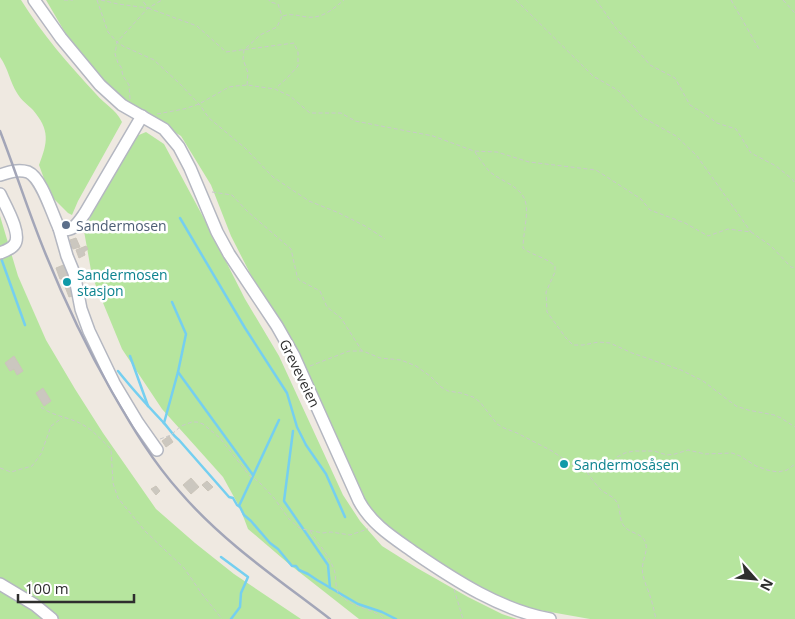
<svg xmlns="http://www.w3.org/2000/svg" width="795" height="619" font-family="'Open Sans',sans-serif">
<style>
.green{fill:#b6e59e}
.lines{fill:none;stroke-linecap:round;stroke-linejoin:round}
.stream{stroke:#75cff0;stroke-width:2.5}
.building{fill:#cbc7bf;stroke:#cbc5ba}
.minor-casing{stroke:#b4b7c1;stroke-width:14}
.path{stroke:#c9c9c9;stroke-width:1;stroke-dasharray:4 2.5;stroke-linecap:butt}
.minor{stroke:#fff;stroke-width:11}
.rail{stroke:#a3a6b8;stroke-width:2.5}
.service-dot{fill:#5c6f8a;stroke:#fff;stroke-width:2}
.culture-dot{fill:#0f9aa8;stroke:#fff;stroke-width:2}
.labels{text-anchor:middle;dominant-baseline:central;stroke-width:5;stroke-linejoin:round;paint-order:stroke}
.service-label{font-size:14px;fill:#4e5e75;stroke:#fff;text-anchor:start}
.culture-label{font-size:14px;fill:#0d838f;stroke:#fff;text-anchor:start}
.street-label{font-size:14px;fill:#2e2e2e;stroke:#fff}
</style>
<rect width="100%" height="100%" fill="#efe9e1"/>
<!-- green -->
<g class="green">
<path d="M0,0H21C42,34 69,65 96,94C105,105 115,108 122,122L78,201L72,215L68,213L50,195L39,165C48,142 50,130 33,110C28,105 21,100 17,93C10,82 8,68 0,57Z"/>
<path d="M46,0H795V619H590L522,607L459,578L382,524L368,505L297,350L259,291L231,236L211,185L181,136L125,102L80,58Z"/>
<path d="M146,132L164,144L208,226L245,299L279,356L343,495L360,521L382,546L417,568L468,597L502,614L517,619H359L289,564L248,529L240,508L223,477L162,409L122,349L92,276L84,231L105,185L134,137Z"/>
<path d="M0,216L18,276L46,340L75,389L103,433L156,509L195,543L234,574L301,619H0Z"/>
</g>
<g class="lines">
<!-- stream -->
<g class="stream">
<path d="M180,218L245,328L287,393L297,427L306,445L326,474L345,517"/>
<path d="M1,258L25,325"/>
<path d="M130,356L148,406"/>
<path d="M118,371C133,390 147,405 163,422C169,428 172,435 179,440L229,497L233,498L237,505L240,507L244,515L251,521L270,543L278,549L292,566H296L299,570L308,574L317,580L358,604L382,612L396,619"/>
<path d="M178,372L253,475"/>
<path d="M164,423L178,372L186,334L172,302"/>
<path d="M293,431L284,501L328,565L330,588"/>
<path d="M239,506L279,420"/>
<path d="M221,557L248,577L241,593L240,607L231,619"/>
</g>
</g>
<!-- building -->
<g class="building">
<path d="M76,238L80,247L73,249L72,246L71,251L69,245L72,246L70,240Z"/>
<path d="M86,246L88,249L84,252L85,255L79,258L76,250Z"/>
<path d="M66,264L76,295L69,297L62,279H60L56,268Z"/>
<path d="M14,356L23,371L17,375L14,369L10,371L5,363Z"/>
<path d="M43,388L51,401L44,406L36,393Z"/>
<path d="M169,436L173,442L166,447L162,441Z"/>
<path d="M191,478L199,487L191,494L183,485Z"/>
<path d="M207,481L213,487L208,491L202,485Z"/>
<path d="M156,486L160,491L156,495L151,489Z"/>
</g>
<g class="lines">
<!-- minor casing -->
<g class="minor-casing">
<g id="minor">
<path d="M34,0L61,38L100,85L122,105L164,129L179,147L190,168L217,232L229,254L277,326L294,356L359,501C372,525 394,538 415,553C456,581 501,610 550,619"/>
<path d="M0,175C9,172 18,169 28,172C42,178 52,214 59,228C72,234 78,223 85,213L142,116"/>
<path d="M0,194C5,205 23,235 14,245C11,249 5,251 0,253"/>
<path d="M59,228L67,256L74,273L81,309L89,331L114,383L138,423L157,450"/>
<path d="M0,584L35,605L52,619"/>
</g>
</g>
<!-- path -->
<g class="path">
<path d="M64,0H73"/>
<path d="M97,0L108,32L117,42L123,46L154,60L179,83L199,104L209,118L245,148L273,177L309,201L339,213L365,226L385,239"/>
<path d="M101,0L118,4L148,8L162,0"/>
<path d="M516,0L593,76L619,91L642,117L676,136L697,156L751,232"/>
<path d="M596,0L618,31L634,46L650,65L675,78L690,105L703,113L717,123L736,129L751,153L776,166L792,179L795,183"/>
<path d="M731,0L759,49"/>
<path d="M783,0L795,13"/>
<path d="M148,8L197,26L226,52L294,43L298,52V66L287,78L276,88"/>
<path d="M283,16C291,13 299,16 307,17C322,19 333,9 344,0"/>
<path d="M247,85L248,73L243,59L244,50L260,35L277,27L282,16L278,4L270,2L269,0"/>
<path d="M130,99L129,85L123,76L121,67L118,63L115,54L117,42L148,8L142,0"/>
<path d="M157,114L184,109L199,104L229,87L236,86L247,85L275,89L290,96L310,113H341L355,121L433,136L474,151L497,152L529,162L596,170L641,199L650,210L685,223L708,236L728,229L751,232L771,246L791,267L795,268"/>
<path d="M475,152C479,158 484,165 489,171C501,182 523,186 526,204C528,218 523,234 523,248C533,256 546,257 555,266V272L546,292L547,312L566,338L573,345H583L599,342L610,343L632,353L681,370L703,381L736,406L748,410L774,415L781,418L795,427"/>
<path d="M212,192L232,195L247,211L291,249L297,276L299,280L320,291L327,307L341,318L362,351"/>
<path d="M310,366L349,351H363L380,358L401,360L416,366L430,376L441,387L448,391L461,393L473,397L480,402L497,424L504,428L517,433L552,451L568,462L582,470L586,471H595L604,467L613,462L617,457L625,453L634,451H654L667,455L675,454L688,450L705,454L732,453L740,456L756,466L767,470L778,472L787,470L795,464"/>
<path d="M41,407C54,417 71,417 85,426C94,431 103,442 111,449L113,483L118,498L145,531L184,568L202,594L222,619"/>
<path d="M160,439L171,435L181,426L192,422H197L203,424L220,438L241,465L249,475L259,482L274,498L289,519L298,527L302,529L323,533L331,532L350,535L368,529"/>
<path d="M0,468L11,472L32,466L41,454L51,426L62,418"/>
<path d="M587,472C591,478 596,485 601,490C606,494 613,496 616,501C622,509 618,519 624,526C631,535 644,532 646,545C648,553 640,563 643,575C644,581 647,587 649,593C652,601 654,610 656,619"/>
<path d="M310,531C318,543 328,555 333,567C338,576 333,590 341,596C354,608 372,608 385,619"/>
<path d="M454,589L463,619"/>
</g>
<!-- minor -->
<use href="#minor" class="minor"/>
<!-- rail -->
<path class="rail" d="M0,131C16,172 29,214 46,255C65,302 87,348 112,392C132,427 153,462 180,492C223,542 278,579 330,619"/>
</g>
<!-- markers -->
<circle class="service-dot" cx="66" cy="225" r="5"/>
<g class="culture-dot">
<circle cx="67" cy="282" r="5"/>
<circle cx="564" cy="464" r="5"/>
</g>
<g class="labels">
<!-- service labels -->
<g class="service-label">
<text x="76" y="225">Sandermosen</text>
</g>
<!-- culture labels -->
<g class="culture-label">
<text x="77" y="274">Sandermosen<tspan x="77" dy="16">stasjon</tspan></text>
<text x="574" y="464">Sandermosåsen</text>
</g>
<!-- street labels -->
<g class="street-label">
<text transform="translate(300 373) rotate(64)">Greveveien</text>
</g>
</g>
<!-- north arrow -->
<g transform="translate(755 579) rotate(117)" stroke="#ffffff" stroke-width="4" paint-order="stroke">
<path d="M0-4L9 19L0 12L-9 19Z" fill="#2e2e2e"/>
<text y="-8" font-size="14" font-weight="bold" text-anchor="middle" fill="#2e2e2e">N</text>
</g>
<!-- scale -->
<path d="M18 594v8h116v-8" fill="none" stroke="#2e2e2e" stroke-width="2.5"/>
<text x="25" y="594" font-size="15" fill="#2e2e2e" stroke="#ffffff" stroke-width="4" paint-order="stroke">100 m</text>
</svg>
